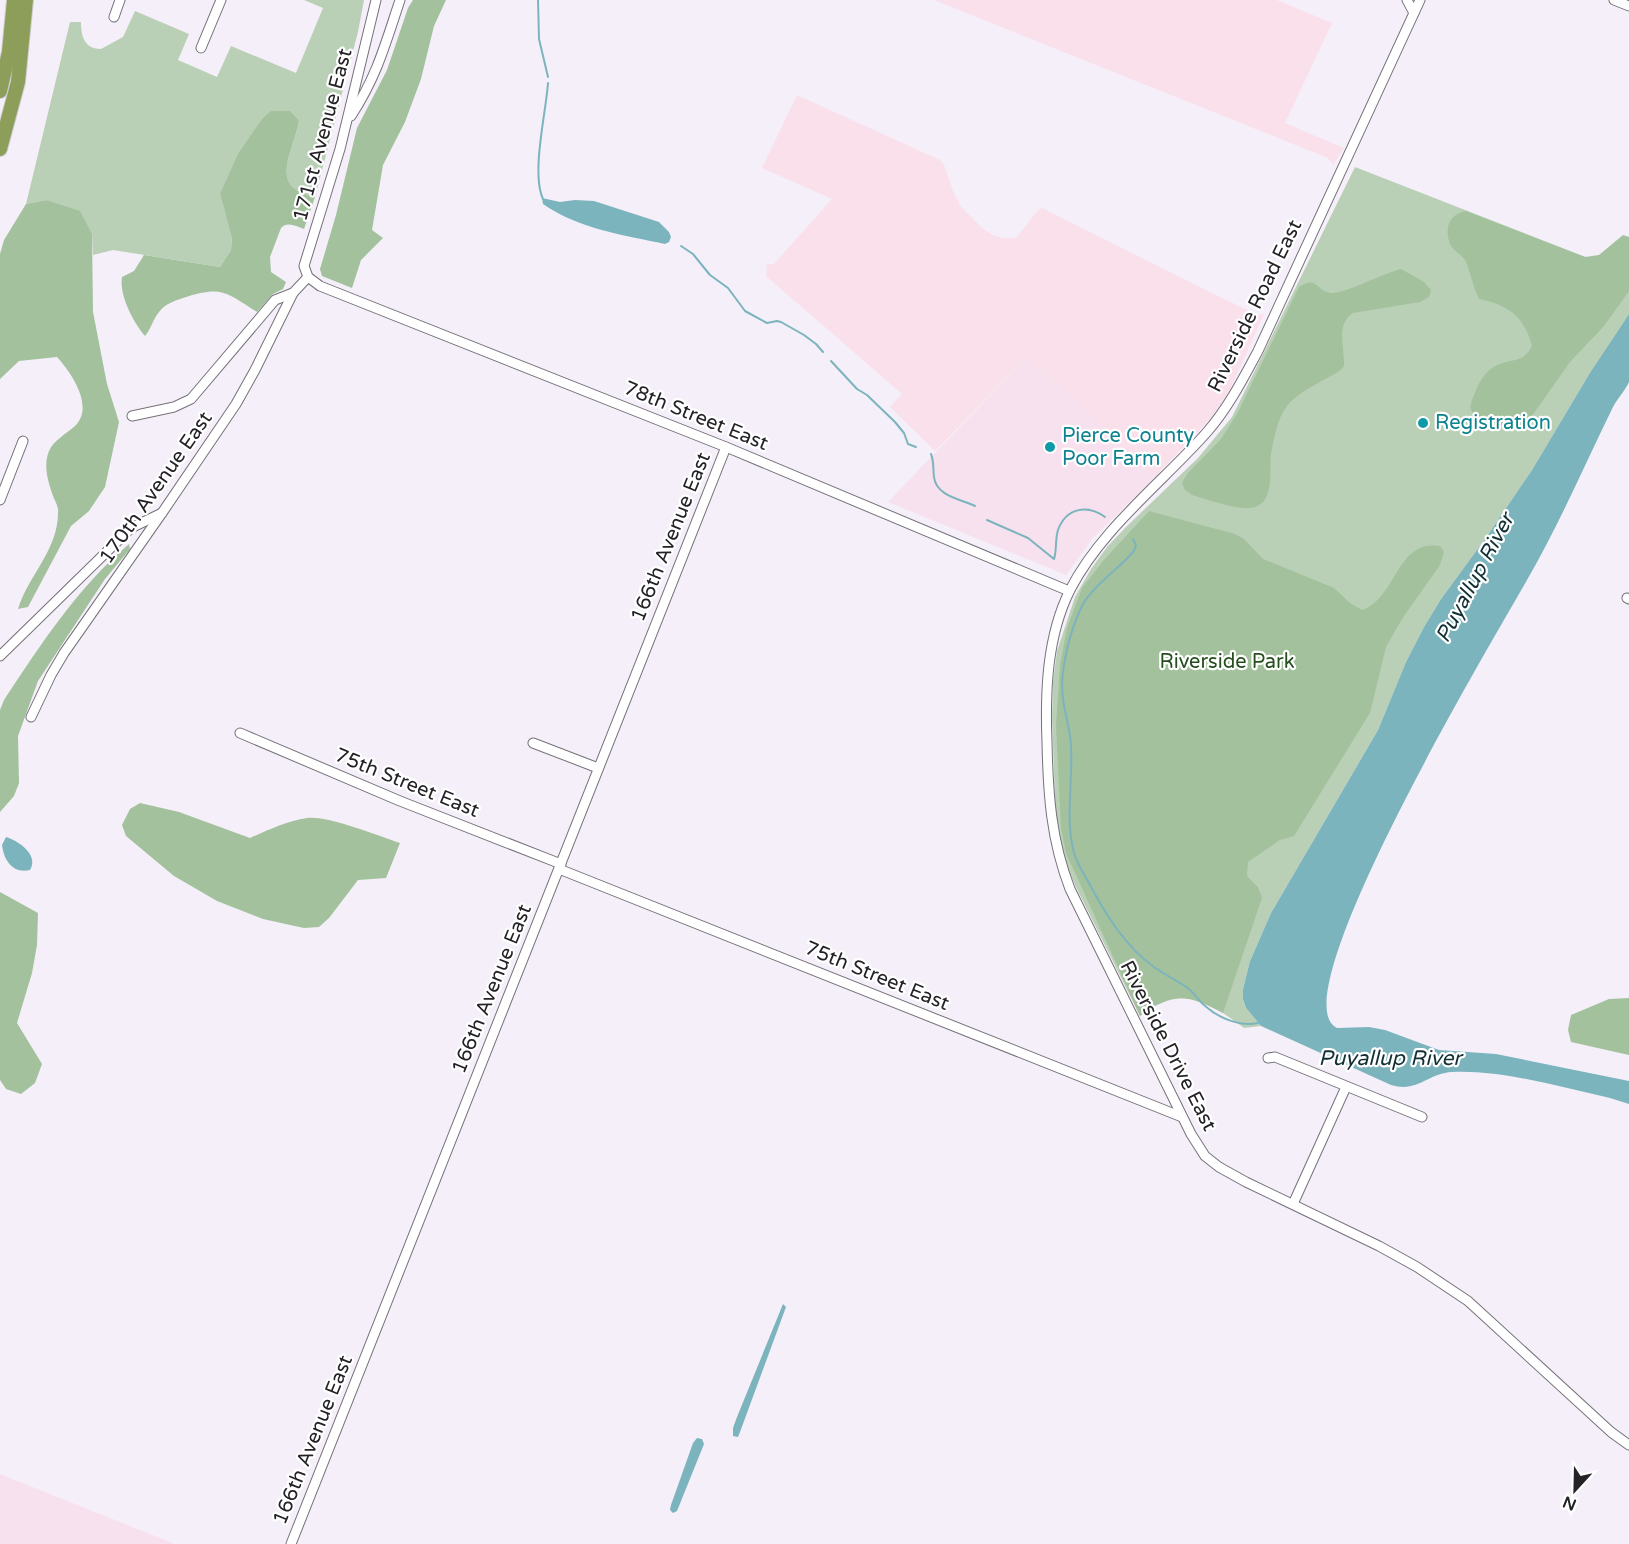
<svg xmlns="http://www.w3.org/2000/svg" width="1629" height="1544" font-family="'Varela Round',sans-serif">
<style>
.commercial{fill:#f7e1ee}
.industrial{fill:#f9e0eb}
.green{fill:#bad0b6}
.forest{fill:#a3c19d}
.water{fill:#7cb4be}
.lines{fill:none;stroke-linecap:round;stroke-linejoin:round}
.stream{stroke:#7cb4be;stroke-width:2}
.minor-casing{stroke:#757179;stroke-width:11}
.highway-casing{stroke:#cfcecf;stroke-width:16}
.minor{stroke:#fff;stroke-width:9}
.highway{stroke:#8c9e5a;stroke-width:14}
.culture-dot{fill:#0f9aa8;stroke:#fff;stroke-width:2}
.labels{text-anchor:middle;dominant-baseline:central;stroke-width:4.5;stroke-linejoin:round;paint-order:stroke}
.street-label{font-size:20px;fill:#242226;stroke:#fff}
.culture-label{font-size:20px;fill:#0d838f;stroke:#fff;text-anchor:start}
.park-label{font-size:20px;fill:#264f1e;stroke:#fff}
.water-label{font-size:21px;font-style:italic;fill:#112f34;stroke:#fff}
</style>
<rect width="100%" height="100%" fill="#f5eff9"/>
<!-- commercial -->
<g class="commercial">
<path d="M1027,357L1154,478L1092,539L1066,575L888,502Z"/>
<path d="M0,1474L175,1544H0Z"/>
</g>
<!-- industrial -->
<g class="industrial">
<path d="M934,0H1277L1332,23L1285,123L1344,148L1333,165L1328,158Z"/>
<path d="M797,95L940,160L944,165L953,191L961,207L983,229L993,235L1003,238H1016L1038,210L1042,208L1216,295L1257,315L1264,314L1229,392L1211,418L1154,478L1027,357L935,451L890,407L902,394L766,276L767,264H774L832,199L762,168Z"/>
</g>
<!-- green -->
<g class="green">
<path d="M304,0H364L358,32L315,197C267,187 293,154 299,121L220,194L232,237L231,250L220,267L113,250L93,255L92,234L46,200L26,204L70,22H81C81,37 85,49 101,49L123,37L135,11L189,34L178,60L217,77L231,46L296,73L323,8Z"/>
<path d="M1355,167L1629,274V314L1591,371L1532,470L1485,539L1441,599L1424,627L1406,662L1378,730L1271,913L1250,961L1243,989V999L1246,1008L1261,1026L1244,1028C1206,1000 1183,984 1140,1016L1075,885L1064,859L1056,830L1052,717L1053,682L1057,651L1075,597L1091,569L1107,547L1126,527L1198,458L1232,417Z"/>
</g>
<!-- forest -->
<g class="forest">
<path d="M413,0H446L434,26L421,79L405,122L383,165L372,230L383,238L361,260L352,288L322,276L320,269L336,215L357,128L387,70L408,8Z"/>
<path d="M271,111H290L299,121C293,154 267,187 315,197L304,229C296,226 287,221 281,228L270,257L271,272L286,282L283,289L273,294L257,312C224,291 221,286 183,298C174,301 165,304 159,312C153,319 151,329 145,336C133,322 119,295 122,277L134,271L144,255L220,267L231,250L232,238L220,194L238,154L262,119Z"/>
<path d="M46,200L80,211L92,234L93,312L107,384L119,422L105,487L89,511L71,526L28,607L18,609C28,576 58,550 58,513C59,507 55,501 53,496C48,481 43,466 49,451C53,441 67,433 75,426C95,407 71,372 57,357L19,361L0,379V254L4,240L26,204Z"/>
<path d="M1466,211L1585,257L1599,255L1623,235L1629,237V291L1604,326L1570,362L1534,413L1519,431C1504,428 1489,419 1473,414L1470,407C1475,391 1482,370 1500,364C1516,358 1523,363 1532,346C1524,316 1508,305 1479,299C1473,287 1471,274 1466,262C1463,255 1453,251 1450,244C1444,228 1449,214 1466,211Z"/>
<path d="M1401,269L1424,282L1431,290L1429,297L1420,302L1353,313C1335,325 1345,347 1344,366L1341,370C1324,381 1300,390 1287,406C1277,419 1274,438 1271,454C1269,469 1275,501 1255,507C1240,512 1207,499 1192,495L1185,490L1182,483L1187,474L1221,439L1238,412L1299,287C1318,274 1316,293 1333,293C1349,292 1381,274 1401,269Z"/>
<path d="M1149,511L1235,534L1244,539L1263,559L1334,588L1350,603L1362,610C1397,598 1396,539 1440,546L1444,552L1440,565L1402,619L1386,647L1370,713L1294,836L1280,840L1248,862L1247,876L1258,887L1262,898L1223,1013C1188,995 1174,991 1140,1016L1066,853L1061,828L1056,726L1060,665L1067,628L1082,588L1103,561Z"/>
<path d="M129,544L130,549L105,579L38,681L18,736L19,783L14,796L0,812V710L4,700C41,644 78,587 129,544Z"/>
<path d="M140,803L179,812L250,838C268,830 287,821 307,818C327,815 379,836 400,843L386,878L358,880L329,918L319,927L304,928L263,919L217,901L174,876L126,836L122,825L130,809Z"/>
<path d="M0,892L38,913L37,945L32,973L17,1023L42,1064L35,1083L21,1094L6,1089L0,1080Z"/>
<path d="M1629,998V1055L1571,1042L1568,1030L1571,1015L1609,999Z"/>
</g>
<!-- water -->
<g class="water">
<path d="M542,198L560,202L575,200L594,201L659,222L669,232L671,237L669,242L665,244C623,235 579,229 543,204Z"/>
<path d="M1629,314C1629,324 1629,377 1629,382C1625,391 1616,400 1612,409C1584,466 1559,525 1527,580C1500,629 1276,1000 1337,1028L1369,1027L1385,1030L1439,1050L1496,1054L1629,1081V1104L1610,1098C1559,1087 1505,1070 1452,1072C1428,1073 1418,1093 1391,1085L1261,1026L1246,1008L1243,999V989L1250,961L1271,913L1378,730L1406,662L1424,627L1441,599L1485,539L1532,470L1591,371Z"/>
<path d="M6,837C19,841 39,855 30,870C13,874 4,861 2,845Z"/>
<path d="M783,1304L786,1307L740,1432L738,1437L733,1436V1428L737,1417Z"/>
<path d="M697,1438L702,1439L704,1444L677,1511L673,1513L670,1510L671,1505L693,1443Z"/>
</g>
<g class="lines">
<!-- stream -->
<g class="stream">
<path d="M538,0L539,39L548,77"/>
<path d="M543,199C531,173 546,113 548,83"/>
<path d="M681,246L693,254L710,275L728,288L745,311L767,323L777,321L781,322L804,335L816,344L823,352"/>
<path d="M831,361L857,389L867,395L895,422L904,433L908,444L916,447"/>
<path d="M931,454C934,461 933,469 934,477C936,496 960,499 975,506"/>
<path d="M987,520L1028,538L1054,559C1057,550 1055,539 1058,530C1066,508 1087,504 1105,517"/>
<path d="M1133,539L1136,545L1134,551C1118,570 1094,584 1082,606C1070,630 1059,673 1063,699C1065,716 1071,731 1071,748C1073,782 1065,820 1074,853C1077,864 1085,875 1090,885C1106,915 1126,947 1154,967C1164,974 1175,980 1185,986C1193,991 1197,999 1204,1005C1218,1018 1240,1027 1258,1023"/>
</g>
<!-- minor casing -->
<g class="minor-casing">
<g id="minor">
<path d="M376,0L340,149L304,266L308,277L320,286L726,447L1069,591"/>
<path d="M1407,0L1414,13"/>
<path d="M1420,0L1258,351C1243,379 1228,408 1207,432C1163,482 1101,529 1070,590C1047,636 1045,691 1047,742C1048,794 1051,840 1070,889L1191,1134L1205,1156L1219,1167L1246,1182L1379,1246L1417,1267L1468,1301L1611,1432L1629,1445"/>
<path d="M1614,0L1629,6"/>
<path d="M114,17L120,0"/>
<path d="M201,48L221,0"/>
<path d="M351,116C377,76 385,45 400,0"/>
<path d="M132,416L174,407L191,399L275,300L293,293"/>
<path d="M0,500L23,441"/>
<path d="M1627,598L1629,599"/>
<path d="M0,656L131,528L162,513"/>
<path d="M31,717L51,675L64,653L162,513L236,404L255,370L293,293L308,277"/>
<path d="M240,733L400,801L561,864"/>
<path d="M533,743L598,768"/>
<path d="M559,869L1182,1117"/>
<path d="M1268,1058L1275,1057L1422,1117"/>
<path d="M1293,1204L1346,1087"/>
<path d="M291,1544L726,447"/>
</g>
</g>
<!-- highway casing -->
<g class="highway-casing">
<g id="highway">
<path d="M0,91L9,52L14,0"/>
<path d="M0,149L18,82L26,0"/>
</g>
</g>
<!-- minor -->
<use href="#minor" class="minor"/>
<!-- highway -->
<use href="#highway" class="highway"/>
</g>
<!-- markers -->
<g class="culture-dot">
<circle cx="1423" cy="423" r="6"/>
<circle cx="1050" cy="447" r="6"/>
</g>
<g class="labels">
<!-- street labels -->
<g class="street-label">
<text transform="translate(323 135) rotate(-75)">171st Avenue East</text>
<text transform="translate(1255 306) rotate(-64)">Riverside Road East</text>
<text transform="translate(696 416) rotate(22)">78th Street East</text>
<text transform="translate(156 488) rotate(-55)">170th Avenue East</text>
<text transform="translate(671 537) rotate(-68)">166th Avenue East</text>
<text transform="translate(407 783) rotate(22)">75th Street East</text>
<text transform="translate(877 976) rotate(22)">75th Street East</text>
<text transform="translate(492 989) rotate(-68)">166th Avenue East</text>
<text transform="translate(1168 1046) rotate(63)">Riverside Drive East</text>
<text transform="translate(313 1440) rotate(-68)">166th Avenue East</text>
</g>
<!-- culture labels -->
<g class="culture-label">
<text x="1435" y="423">Registration</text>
<text x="1062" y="436">Pierce County<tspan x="1062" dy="23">Poor Farm</tspan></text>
</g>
<!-- park labels -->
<g class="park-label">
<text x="1227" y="662">Riverside Park</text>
</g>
<!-- water labels -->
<g class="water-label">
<text transform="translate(1475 578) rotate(-62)">Puyallup River</text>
<text x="1390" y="1058">Puyallup River</text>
</g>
</g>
<!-- north arrow -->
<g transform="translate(1575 1490) rotate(202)" stroke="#ffffff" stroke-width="4.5" paint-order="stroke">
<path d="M0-4.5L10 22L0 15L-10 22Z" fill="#242226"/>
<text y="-9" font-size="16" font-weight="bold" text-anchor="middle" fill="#242226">N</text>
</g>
</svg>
